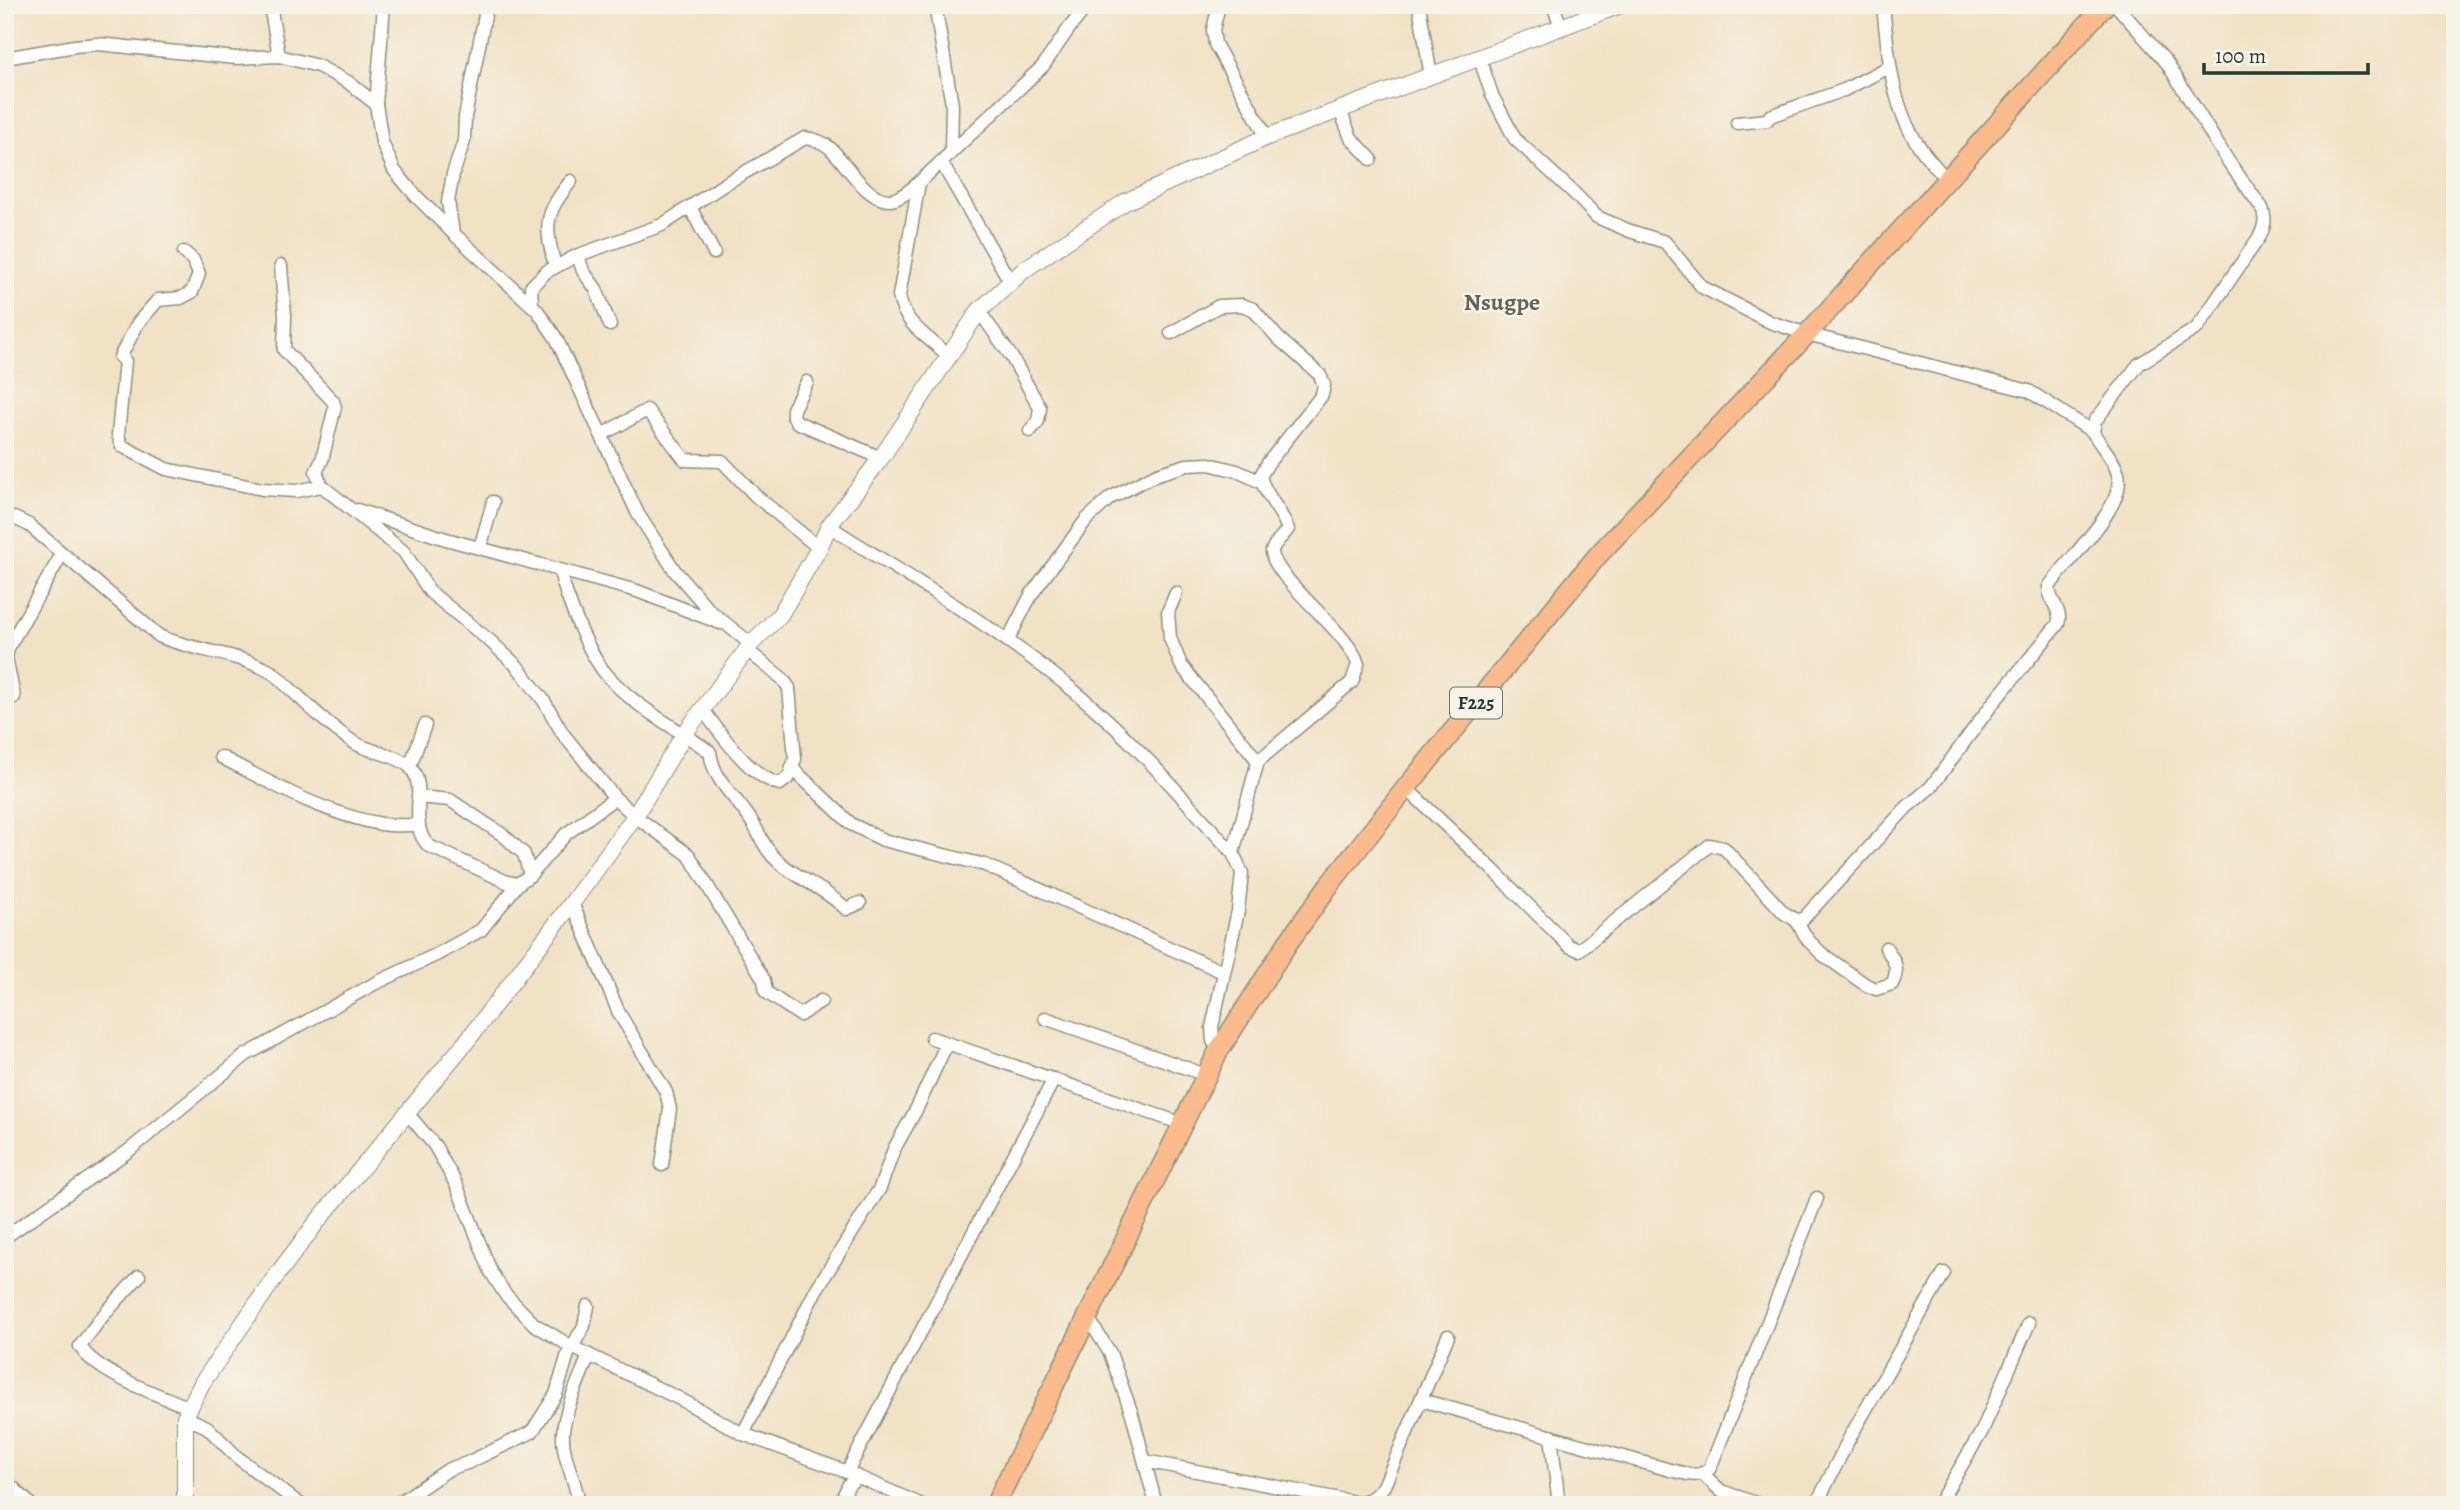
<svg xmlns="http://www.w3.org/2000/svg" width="2460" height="1510" font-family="Alegreya,serif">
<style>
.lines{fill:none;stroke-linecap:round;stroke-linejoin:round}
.minor-casing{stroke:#88907c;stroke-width:15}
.tertiary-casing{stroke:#88907c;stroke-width:18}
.primary-casing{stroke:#88907c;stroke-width:22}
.minor{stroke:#fff;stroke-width:12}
.tertiary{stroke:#fff;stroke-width:16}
.primary{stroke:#fbbb8d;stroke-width:19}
.labels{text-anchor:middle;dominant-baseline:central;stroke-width:5;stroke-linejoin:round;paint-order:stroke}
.shield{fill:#f7f3e8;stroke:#60746a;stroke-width:2}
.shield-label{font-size:19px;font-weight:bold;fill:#1f3d34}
.quarter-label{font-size:24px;font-weight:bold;fill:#64635a;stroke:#f7f3e8}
</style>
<rect width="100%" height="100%" fill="#f7f3e8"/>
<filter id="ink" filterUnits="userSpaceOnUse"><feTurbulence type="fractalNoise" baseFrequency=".0143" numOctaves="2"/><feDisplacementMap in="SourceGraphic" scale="14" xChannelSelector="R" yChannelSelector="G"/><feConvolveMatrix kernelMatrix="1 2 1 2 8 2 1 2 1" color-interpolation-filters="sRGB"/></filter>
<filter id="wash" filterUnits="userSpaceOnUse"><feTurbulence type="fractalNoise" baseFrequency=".00686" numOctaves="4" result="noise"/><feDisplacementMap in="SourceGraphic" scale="28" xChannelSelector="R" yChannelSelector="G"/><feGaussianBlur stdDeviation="1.57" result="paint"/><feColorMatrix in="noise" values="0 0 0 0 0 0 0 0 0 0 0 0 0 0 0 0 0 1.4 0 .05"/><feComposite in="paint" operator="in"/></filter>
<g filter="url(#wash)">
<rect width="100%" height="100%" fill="#f1e2c5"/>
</g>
<g filter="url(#ink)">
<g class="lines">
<!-- minor casing -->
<g class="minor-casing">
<g id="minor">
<path d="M270,5L279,56"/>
<path d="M935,5L952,105L951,153"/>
<path d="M1219,5L1213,30L1215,44L1267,137"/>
<path d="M1419,5L1431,77"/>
<path d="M1553,5L1562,29"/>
<path d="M1883,5C1888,52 1891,106 1919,146C1927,158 1938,169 1946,180"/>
<path d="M5,58L75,46L98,44L236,58L279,56L318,66L348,82L376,104L382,142L394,170L415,195L453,233L537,310L556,338L638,514L675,571L710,611L751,644"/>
<path d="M1480,59L1492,95L1515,139L1573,192L1597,217L1630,231L1665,242L1702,287L1770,322L1807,334L2029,391L2093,432"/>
<path d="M376,104L384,5"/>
<path d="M1340,110L1351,138L1371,159"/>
<path d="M1737,123L1767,120L1770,116L1844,90L1889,67"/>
<path d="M941,162L1011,283"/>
<path d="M919,183L899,296C904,325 928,337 949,356"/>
<path d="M690,207L714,253"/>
<path d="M453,233L448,202L453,174L464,141L465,117L487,5"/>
<path d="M184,252L193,260L199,274L192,292L181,298L158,300L138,323L120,357L125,361L118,435L122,446L166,469L262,489L296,491L322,486"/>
<path d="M578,256L583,271L596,289L610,325"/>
<path d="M281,266L285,316L284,350L333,401L335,407L322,460L316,472L322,486L404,552L430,592L490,641L517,666L544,701L563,734L615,798L635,816L689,855L764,980L766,992L800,1015L821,1001"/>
<path d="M555,267C545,225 543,216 571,181"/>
<path d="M532,305L531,287L546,272L576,256L662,225L728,182L805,138C814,139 822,141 830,148C846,162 869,207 895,199C907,195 917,184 926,176L1043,66L1070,27L1088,5"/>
<path d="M979,311L1011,356L1040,408L1038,421L1030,431"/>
<path d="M1171,333L1219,306L1242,305L1253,309L1278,338L1320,375L1324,385L1322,395L1268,463L1260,477C1266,497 1281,510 1288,529C1284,535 1273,544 1272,551C1271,576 1349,632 1358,664L1352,682L1258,761L1233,853"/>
<path d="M807,382L793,409V416L797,422L881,458"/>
<path d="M603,434L647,410L685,460L722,461L756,496L819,548"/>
<path d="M357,510L446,539L637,591L720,623"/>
<path d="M5,522L14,518L29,525L159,636C196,652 237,652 273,673C299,696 325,724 355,743C370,752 398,755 409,766C430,786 406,825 429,846L507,882L518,884L530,875L566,834L615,798"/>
<path d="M829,526C908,577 991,624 1064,683C1125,730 1181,796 1233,853L1242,873L1238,911L1212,1027L1213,1041L1219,1050"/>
<path d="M480,548L493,502"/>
<path d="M560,571C566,598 588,653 606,674C618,688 636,703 651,713C671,727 691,738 710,752C714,783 737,797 752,822C761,836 765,851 779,862C800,880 826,889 846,909L860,903"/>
<path d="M1176,593L1168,612L1170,638L1181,665L1258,761"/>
<path d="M1008,640L1031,595L1086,520L1110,498L1157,474L1187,465L1209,464L1237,471L1261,482"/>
<path d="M14,697L6,657L9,646L62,554"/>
<path d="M703,710C720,733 751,778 780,784L789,777L795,759L789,688L783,679L748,651"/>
<path d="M221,757C271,783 324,814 381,824C393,826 406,825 419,825"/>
<path d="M410,766L425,725"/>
<path d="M792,768L851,824L883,840L985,865L1223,972"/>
<path d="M1406,788L1491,868L1569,946L1579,950L1710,845L1724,848L1784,913L1796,920L1803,919L1907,807L1931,787L1993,703L2058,624C2063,610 2048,600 2049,587C2066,560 2127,507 2118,474C2114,458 2100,446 2093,432L2095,421L2139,364L2197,328L2260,236C2265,225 2266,219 2262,208L2228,161L2167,63L2116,5"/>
<path d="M418,797L450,800L503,835L524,854L530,875"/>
<path d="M572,903L619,1013L666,1092L670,1109L662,1165"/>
<path d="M1796,920L1808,940L1822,954L1866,985L1876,989L1892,984C1900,969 1895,961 1886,948"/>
<path d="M1045,1018L1206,1075"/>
<path d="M932,1038L1183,1124"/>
<path d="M408,1114L435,1146L456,1184L491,1272L505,1294L534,1324L572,1347L680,1399L743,1434L847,1472L922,1505"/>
<path d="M5,1237L127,1152L246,1055L374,984L438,954L481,930L518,884"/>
<path d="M139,1276L101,1318L80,1346C96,1374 159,1395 188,1407"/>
<path d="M1088,1318L1110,1353L1132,1414L1156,1505"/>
<path d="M1421,1400L1670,1470C1685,1473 1698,1480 1710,1468L1817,1198"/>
<path d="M185,1417L207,1427L237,1457L301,1505"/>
<path d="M743,1434L816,1290L880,1188L894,1149L917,1108L947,1043"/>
<path d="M1551,1436L1559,1505"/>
<path d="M1145,1461L1355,1502C1369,1502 1375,1497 1384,1486L1448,1336"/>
<path d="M847,1472L1054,1079"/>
<path d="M1703,1474L1721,1491L1761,1505"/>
<path d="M5,1480L31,1505"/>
<path d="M393,1505L406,1498L449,1469L467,1463L532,1432L556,1394L568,1354L584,1326L588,1306"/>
<path d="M579,1505C577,1482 564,1463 563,1440C561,1416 580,1379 589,1355"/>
<path d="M839,1505L849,1484L857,1478"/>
<path d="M1816,1505L1850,1437L1944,1273"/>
<path d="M1938,1505L1982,1431L2029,1323"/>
</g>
</g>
<!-- tertiary casing -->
<g class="tertiary-casing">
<path id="tertiary" d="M185,1505V1417L202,1383L276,1276L317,1222L470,1037L572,903L635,816L685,733L751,644L780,615L819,548L829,526L881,458L979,311L1025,269L1125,202L1267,137L1620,5"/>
</g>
<!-- primary casing -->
<g class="primary-casing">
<path id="primary" d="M995,1505L1219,1050L1287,944L1329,885L1406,788L1599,554L1807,334L2105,5"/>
</g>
<!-- minor -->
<use href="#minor" class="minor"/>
<!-- tertiary -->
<use href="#tertiary" class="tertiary"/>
<!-- primary -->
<use href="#primary" class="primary"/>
</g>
</g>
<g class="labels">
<!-- shield labels -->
<rect class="shield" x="1450" y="687.5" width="52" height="31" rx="5"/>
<g class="shield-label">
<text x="1476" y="703">F225</text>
</g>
<!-- quarter labels -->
<g class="quarter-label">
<text x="1502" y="302">Nsugpe</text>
</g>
</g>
<!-- margin -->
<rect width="2460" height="1510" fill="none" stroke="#f7f3e8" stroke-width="28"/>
<!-- scale -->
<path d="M2204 63v10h164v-10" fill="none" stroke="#1f3d34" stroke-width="3.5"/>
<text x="2215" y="63" font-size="21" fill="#1f3d34" stroke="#f7f3e8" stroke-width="5" paint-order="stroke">100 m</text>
</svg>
